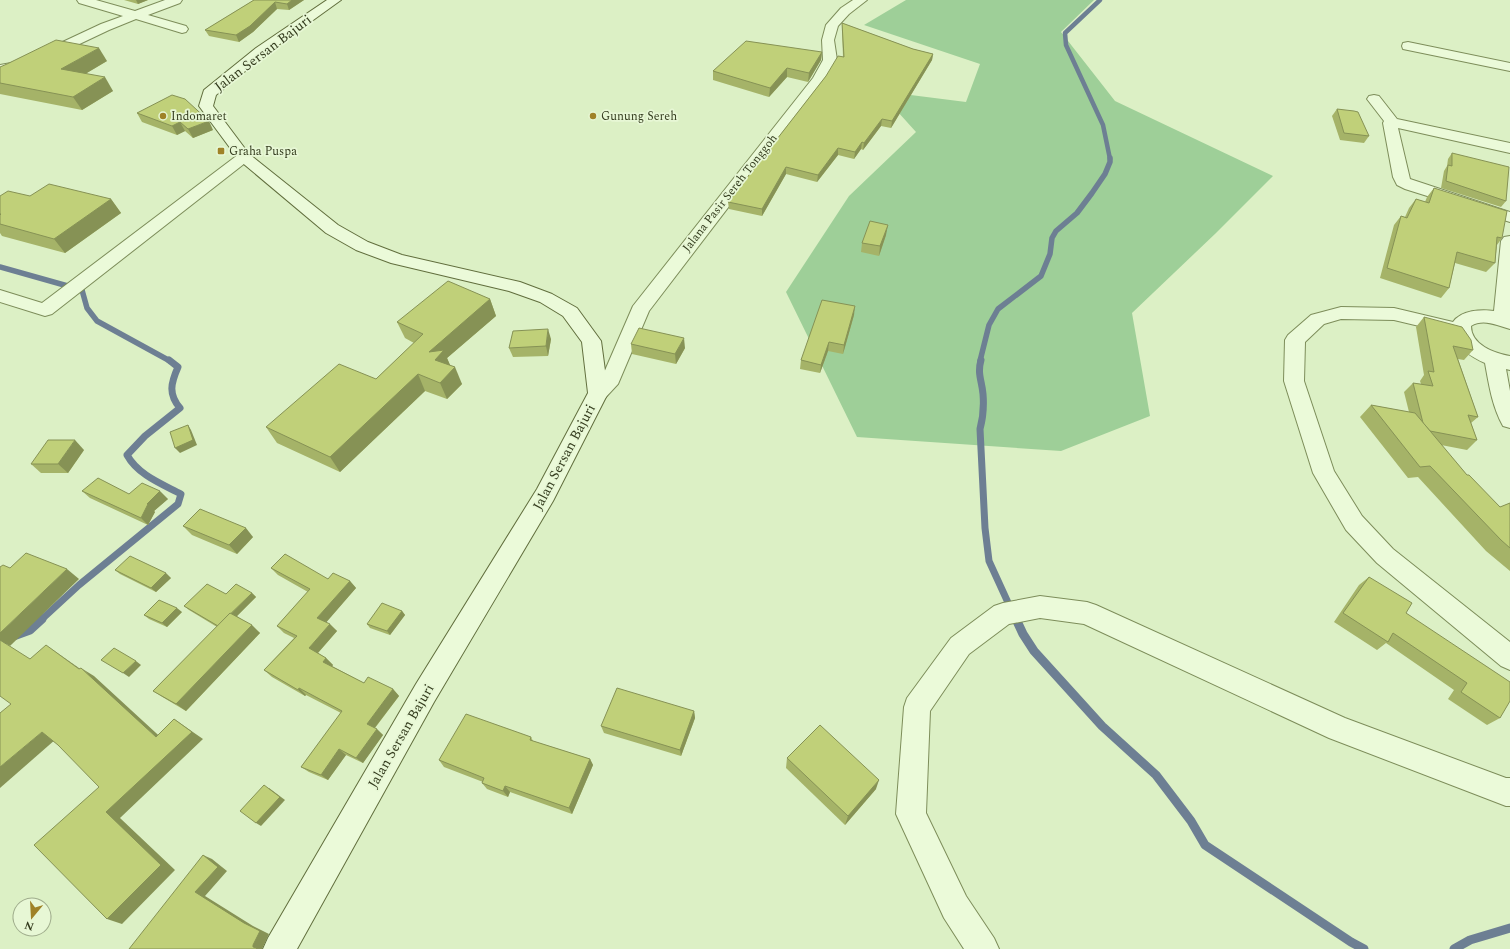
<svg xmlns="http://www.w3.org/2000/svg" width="1510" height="949" font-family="Spectral,serif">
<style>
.green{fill:#9ecf98}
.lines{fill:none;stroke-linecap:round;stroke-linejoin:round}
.stream-far3{stroke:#6d7f93;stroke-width:4.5}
.stream-far2{stroke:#6d7f93;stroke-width:5.5}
.stream-far1{stroke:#6d7f93;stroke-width:7}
.stream{stroke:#6d7f93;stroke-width:9}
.street-casing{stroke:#7d8d5a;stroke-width:2}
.secondary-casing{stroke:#616e3d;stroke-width:2}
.street{fill:#ebfad9;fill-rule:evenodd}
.secondary{fill:#ebfad9;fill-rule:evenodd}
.wall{fill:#a5b368}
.shaded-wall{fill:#869255}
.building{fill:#c0d079;stroke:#869255}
.poi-dot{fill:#9f8227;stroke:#e7f7d5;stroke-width:1.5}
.labels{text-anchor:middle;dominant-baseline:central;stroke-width:3.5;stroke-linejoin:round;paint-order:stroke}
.far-poi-label{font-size:12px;fill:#343c1e;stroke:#e7f7d5;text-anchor:start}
.far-street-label{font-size:12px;fill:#343c1e;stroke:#e7f7d5}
.street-label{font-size:14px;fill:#343c1e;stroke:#e7f7d5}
</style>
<rect width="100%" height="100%" fill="#dcf0c5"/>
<!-- green -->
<path class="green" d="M906,0H1094L1061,32L1115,101L1273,176L1216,233L1132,313L1150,416L1061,451L857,437L786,292L849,196L916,132L879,91L966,102L980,64L864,25Z"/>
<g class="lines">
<!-- stream-far3 -->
<path class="stream-far3" d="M1100,0L1065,33L1066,45L1103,125L1110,159"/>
<!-- stream-far2 -->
<g class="stream-far2">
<path d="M0,267L82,290L87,308L97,321L170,361"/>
<path d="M980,361L989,325L998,309L1041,276L1050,254L1052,238L1056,231L1077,213L1092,193L1105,174L1110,162V158"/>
</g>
<!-- stream-far1 -->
<g class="stream-far1">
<path d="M981,360C977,374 982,381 983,394C984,406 983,418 980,429L985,528L989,561L1016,620"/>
<path d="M41,620L79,585L178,504L181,494C162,484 138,475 127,455L145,436L180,408C168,394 171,383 178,367L169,360"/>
</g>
<!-- stream -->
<g class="stream">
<path d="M1016,619L1023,634L1034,651L1102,726L1156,775L1191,821L1205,845L1351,942L1364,949"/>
<path d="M0,642L8,638L30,630L42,619"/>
<path d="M1454,949L1470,940L1510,928"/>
</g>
<!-- street casing -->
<g class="street-casing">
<g id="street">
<path d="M77,0H96L135,11L165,0H182L180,3L148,15L186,26L188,29L186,32L182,33L136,19L109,30L31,67L0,73V65L22,61L101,24L123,16L79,3Z"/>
<path d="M853,0H867L849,14L838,26L834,40L837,60L824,82L649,311L618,384L605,398L598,400L591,398L588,393L603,375L633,306L813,78L823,60L822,40L826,25L841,8Z"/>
<path d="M1408,42L1510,63V71L1403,49L1402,46L1403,43Z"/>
<path d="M1374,95L1379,96L1397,119L1510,143V153L1398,128L1410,179L1510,212V222L1405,189L1397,185L1393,177L1383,123L1384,121L1367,99L1369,96Z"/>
<path d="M244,152L249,154L252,157L249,160L52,314L45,316L0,302V290L42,303L239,154Z"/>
<path d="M1510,236V329C1498,326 1484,318 1471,326C1471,345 1494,353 1510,356V370L1506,369L1510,391V428L1503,426C1492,406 1489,385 1485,363C1471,357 1459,349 1453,334L1394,320L1341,319L1324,324L1305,342L1304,381L1334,471L1362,516L1393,549L1510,642V670L1501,666L1377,563L1346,530L1313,473L1284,381L1285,340L1288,335L1311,315L1341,307L1394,308L1453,322C1461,310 1482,309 1494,311L1501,241L1504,237Z"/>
<path d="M1040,596L1087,602L1096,605L1345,718L1506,778H1510V806H1506L1329,738L1084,624L1040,618L1009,624L969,654L930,711L926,813L966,896L994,938L999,949H964L944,918L896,814L904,707L907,698L951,638L994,606L1003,603Z"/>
</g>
</g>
<!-- secondary casing -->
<g class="secondary-casing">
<path id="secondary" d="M327,0H341L266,54L216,95L213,106L249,154L338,225L368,242L402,255L520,282L552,294L577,308L601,341L608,393L553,501L434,702L297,949H263L268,938L416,684L537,489L588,393L582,342L563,316L540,302L509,291L391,263L356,250L326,233L239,160L199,106L204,90L256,48Z"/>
</g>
<!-- street -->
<use href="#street" class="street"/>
<!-- secondary -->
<use href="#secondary" class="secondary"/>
</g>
<!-- wall -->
<g class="wall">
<path d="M124,0H148L138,4Z"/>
<path d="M254,0H304L289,10L277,9L253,32L239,42L209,36L205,30Z"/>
<path d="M842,23L913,49L933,54L932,60L891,128L881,126L863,150L861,149L854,159L838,155L817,182L786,174L762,216L729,209L728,202L826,76L843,57L842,30Z"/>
<path d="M822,52L821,60L808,82L787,77L769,97L713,80V71Z"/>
<path d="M107,61L85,74L113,91L82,110L0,94V67Z"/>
<path d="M1337,109L1369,136L1364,143L1340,140L1332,116Z"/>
<path d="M137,113L213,130L193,138L185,131L177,135L142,122Z"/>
<path d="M1452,153L1506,201L1501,207L1441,188L1444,171L1447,166L1448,159Z"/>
<path d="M1434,188L1502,238L1497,245L1495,263L1486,272L1455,263L1449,288L1441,298L1380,278L1394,225L1401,216L1405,217L1409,208L1416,199L1425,202L1427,197Z"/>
<path d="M0,196L111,199L121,213L65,253L2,236L0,233Z"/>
<path d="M886,235L879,256L861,252L862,243Z"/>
<path d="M490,299L496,316L447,358L450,366L462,384L447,399L425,391L340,472L277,443L266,427L376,379L414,343L405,338L397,322Z"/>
<path d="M854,315L843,354L828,351L820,373L800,369L801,360Z"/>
<path d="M1424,317L1473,350L1464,360L1458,359L1478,417L1471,423L1477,440L1467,450L1441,445L1467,475L1500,507L1510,503V571L1486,551L1418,477L1408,478L1360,417L1371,405L1409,412L1404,392L1413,383L1421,384L1420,381L1424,375L1416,327Z"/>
<path d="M551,339L548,356L513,357L509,348Z"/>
<path d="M631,344L685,348L676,364L632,354Z"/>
<path d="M84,450L68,473H41L31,464Z"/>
<path d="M82,491L129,494L168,499L154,511L155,512L148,525L90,498Z"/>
<path d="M183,526L253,537L237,554L192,535Z"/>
<path d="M271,568L328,579L350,581L356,588L326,622L337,631L318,653L326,658L333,665L332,666L364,683L393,689L399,696L375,728L383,735L363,763L346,755L328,780L309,772L301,767L341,713L306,695L305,696L272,677L264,670L294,638L284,633L277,626L308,592L278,575Z"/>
<path d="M115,570L171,578L156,592L120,574Z"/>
<path d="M1369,577L1406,613L1500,718L1487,725L1448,699L1454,690L1386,643L1377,650L1334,622L1359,585Z"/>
<path d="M252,593L256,597L237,616L260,633L186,711L164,698L153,691L217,627L189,610L184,606L226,594Z"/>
<path d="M402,611L405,615L390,635L370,628L367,624Z"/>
<path d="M182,612L167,627L149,619L144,615Z"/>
<path d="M694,711L695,718L681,756L604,733L601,726Z"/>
<path d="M531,737L533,741L590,759L593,765L572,814L510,792L508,797L487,789L482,783L483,782L444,767L439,760Z"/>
<path d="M787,758L876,789L845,825L786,768Z"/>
</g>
<!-- shaded-wall -->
<g class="shaded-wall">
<path d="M136,0H148L138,4Z"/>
<path d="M292,0H304L289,10L287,4Z"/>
<path d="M275,2L277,9L253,32L239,42L236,35Z"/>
<path d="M99,48L107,61L70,83L61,69Z"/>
<path d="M822,52L821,60L808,82L809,73Z"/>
<path d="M933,54L932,60L891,128L892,121Z"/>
<path d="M787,68V77L769,97L770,88Z"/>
<path d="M105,77L113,91L82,110L73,97Z"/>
<path d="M882,119L881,126L863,150L864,143Z"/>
<path d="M209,121L213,130L193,138L188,129Z"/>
<path d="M180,122L185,131L177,135L172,126Z"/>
<path d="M862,142L861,149L854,159L855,152Z"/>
<path d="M838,148V155L817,182L818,175Z"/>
<path d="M786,167V174L762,216V209Z"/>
<path d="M111,199L121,213L65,253L54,239Z"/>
<path d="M888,225L886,235L879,256L880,246Z"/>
<path d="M490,299L496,316L447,358L451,367L442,376L429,352Z"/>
<path d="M855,306L854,315L843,354L844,345Z"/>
<path d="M548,329L551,339L548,356L546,346Z"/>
<path d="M684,338L685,348L676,364L675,354Z"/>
<path d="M829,342L828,351L820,373L821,365Z"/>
<path d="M455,367L462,384L447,399L440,383Z"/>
<path d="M418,374L425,391L340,472L330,457Z"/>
<path d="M188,425L191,430L197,445L180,453L175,448Z"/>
<path d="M75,440L84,450L68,473L58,464Z"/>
<path d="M160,491L168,499L154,511L155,512L148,525L141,518L147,504Z"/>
<path d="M246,528L253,537L237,554L229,545Z"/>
<path d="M67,569L79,579L10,646L0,640V633Z"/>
<path d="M166,573L171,578L156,592L151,588Z"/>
<path d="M350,581L356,588L324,625L317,618Z"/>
<path d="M252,593L256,597L223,630L219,626Z"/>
<path d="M177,608L182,612L167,627L162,623Z"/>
<path d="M402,611L405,615L390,635L387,631Z"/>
<path d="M330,624L337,631L316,655L309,648Z"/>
<path d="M252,625L260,633L186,711L176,704Z"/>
<path d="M46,645L89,675L81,668L94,676L168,744L156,737L79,669Z"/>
<path d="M326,658L333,665L330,669L323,662Z"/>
<path d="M136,661L141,665L129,677L123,673Z"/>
<path d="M299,688L306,695L305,696L298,690Z"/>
<path d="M393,689L399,696L373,730L367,724Z"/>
<path d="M694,711L695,718L681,756L680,750Z"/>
<path d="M174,719L203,739L120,818L175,870L122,924L107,919L106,812Z"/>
<path d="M377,729L383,735L363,763L356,758Z"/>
<path d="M42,732L56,739L0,788V767Z"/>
<path d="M339,749L346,755L328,780L321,775Z"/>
<path d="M590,759L593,765L572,814L569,808Z"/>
<path d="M879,780L876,789L845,825L848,816Z"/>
<path d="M505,786L510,792L508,797L503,791Z"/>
<path d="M269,788L285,800L261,826L256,823Z"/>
<path d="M203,855L212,859L227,871L205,896L253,926L269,934L262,949H256L253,947L195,892Z"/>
</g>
<!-- building -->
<g class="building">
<path d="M254,0H292L287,4L275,2L250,26L236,35L205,30Z"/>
<path d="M842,23L913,49L933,54L892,121L882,119L864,143L862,142L855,152L838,148L818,175L786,167L762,209L728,202L826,76L838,56L844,57Z"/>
<path d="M56,40L99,48L61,69L105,77L73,97L0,83V67L7,64Z"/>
<path d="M746,41L822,52L809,73L787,68L770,88L713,71Z"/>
<path d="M172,95L185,99L209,121L188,129L180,122L172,126L137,113Z"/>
<path d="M1337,109L1354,111L1358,112L1369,136L1344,133Z"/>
<path d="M1452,153L1509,167L1506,201L1446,181L1448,165L1452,166Z"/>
<path d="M49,184L111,199L54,239L0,224V215L1,214H0V196L8,191L30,196Z"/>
<path d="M1434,188L1507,211L1502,238L1497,237L1495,263L1457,252L1449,288L1387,268L1401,216L1407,218L1416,199L1429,203Z"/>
<path d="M870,221L888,225L880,246L862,243Z"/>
<path d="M448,281L490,299L429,352L444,350L435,360L455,367L440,383L418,374L330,457L266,427L339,364L376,379L423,334L397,322Z"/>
<path d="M822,300L855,306L844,345L829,342L821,365L801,360Z"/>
<path d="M1424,317L1462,327L1471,340L1473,350L1453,346L1478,417L1468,415L1477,440L1430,431L1423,423L1413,383L1433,386L1428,371L1434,372Z"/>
<path d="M639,328L684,338L675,354L631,344Z"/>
<path d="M548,329L546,346L509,348L513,331Z"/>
<path d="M1371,405L1415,413L1467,475H1469L1500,507L1510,503V548L1501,540L1430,466L1420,467Z"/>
<path d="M188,425L193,440L175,448L170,432Z"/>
<path d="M48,440H75L58,464H31Z"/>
<path d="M98,478L129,494L142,483L160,491L147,504H148L141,518L82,491Z"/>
<path d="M200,509L246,528L229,545L183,526Z"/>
<path d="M26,553L67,569L0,633V567L3,565L10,568Z"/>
<path d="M285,554L328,579L333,573L350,581L317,618L330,624L309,648L326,658L323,662L364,683L368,677L393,689L367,724L377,729L356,758L339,749L321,775L301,767L342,711L299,688L298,690L264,670L297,636L277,626L310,589L271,568Z"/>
<path d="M130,556L166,573L151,588L115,570Z"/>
<path d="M1369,577L1412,603L1406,613L1510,682V701L1500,718L1461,692L1467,683L1393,633L1388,642L1343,613Z"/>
<path d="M207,584L226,594L236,584L252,593L218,626L184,606Z"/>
<path d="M159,600L177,608L162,623L144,615Z"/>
<path d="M382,603L402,611L387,631L367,624Z"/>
<path d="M230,613L252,625L176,704L153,691Z"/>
<path d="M0,640L30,659L46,645L79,669L81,668L156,737L174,719L192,732L106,812L161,865L107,919L34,845L99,787L58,745L42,732L0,767V713L11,704L0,696Z"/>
<path d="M114,648L136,661L123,673L101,660Z"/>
<path d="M617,688L694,711L680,750L601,726Z"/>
<path d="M466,714L531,737L530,740L590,759L569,808L505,786L503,791L482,783L484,778L439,760Z"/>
<path d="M820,725L879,780L848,816L787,758Z"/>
<path d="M264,785L280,797L256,823L240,811Z"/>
<path d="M203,855L218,867L195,892L244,923L260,931L253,945V947L257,948L256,949H129Z"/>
</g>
<!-- markers -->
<g class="poi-dot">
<circle cx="163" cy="116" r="4"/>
<circle cx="593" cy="116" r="4"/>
<rect x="217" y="147" width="8" height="8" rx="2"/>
</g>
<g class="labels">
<!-- far-poi labels -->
<g class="far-poi-label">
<text x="171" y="116">Indomaret</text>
<text x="601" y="116">Gunung Sereh</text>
<text x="229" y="151">Graha Puspa</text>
</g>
<!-- far-street labels -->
<g class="far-street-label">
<text transform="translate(730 193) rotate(-52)">Jalana Pasir Sereh Tonggoh</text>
</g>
<!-- street labels -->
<g class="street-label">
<text transform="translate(263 53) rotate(-37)">Jalan Sersan Bajuri</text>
<text transform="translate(564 457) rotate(-62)">Jalan Sersan Bajuri</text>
<text transform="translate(401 736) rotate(-60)">Jalan Sersan Bajuri</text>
</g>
</g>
<!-- north arrow -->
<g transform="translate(32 917) rotate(198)"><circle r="19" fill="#e7f7d5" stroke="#9fac8c"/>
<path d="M0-3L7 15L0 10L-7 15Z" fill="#9f8227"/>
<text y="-6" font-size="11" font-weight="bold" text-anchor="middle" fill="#343c1e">N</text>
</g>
</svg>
